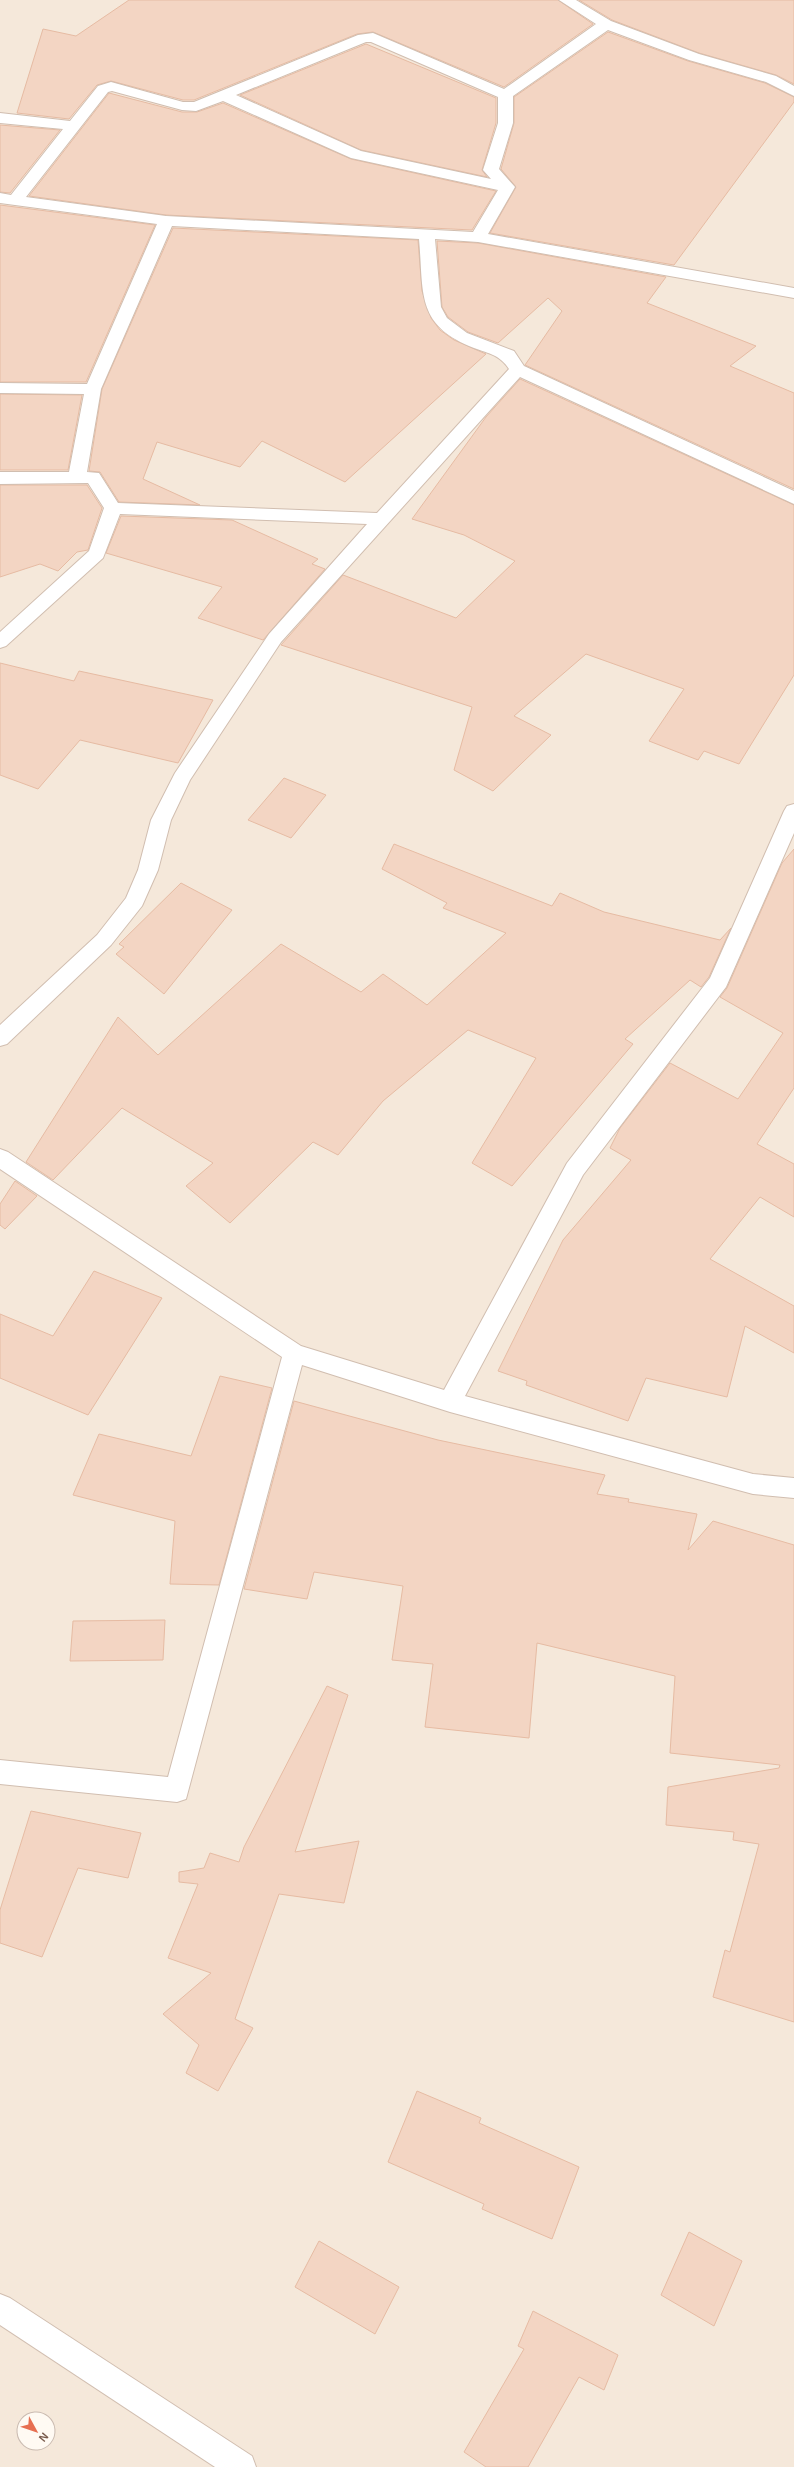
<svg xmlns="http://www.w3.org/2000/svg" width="794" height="2467" font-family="Arial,sans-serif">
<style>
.residential{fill:#f5e8da;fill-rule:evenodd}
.building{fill:#f3d5c3;stroke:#e6bba3}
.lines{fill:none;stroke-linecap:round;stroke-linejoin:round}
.minor-casing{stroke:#d1beb0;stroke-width:2}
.minor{fill:#fff;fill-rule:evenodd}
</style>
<rect width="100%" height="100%" fill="#fdf6ec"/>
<!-- residential -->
<path class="residential" d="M0,0H794V2467H0ZM24,2419H48V2443H24Z"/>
<!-- building -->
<g class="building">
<path d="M129,0H558L593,24L504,87L373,32L357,34L194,100H183L111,81L97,85L69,119L17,113L43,29L76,36Z"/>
<path d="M579,0H794V84L776,75L699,53L612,20Z"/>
<path d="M608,32L688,61L765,83L794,97V102L674,265L490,233L516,187L501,169L514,123V97Z"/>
<path d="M366,44L496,98V123L482,170L487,177L361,150L240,95Z"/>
<path d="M109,93L182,112H197L223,103L351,159L496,191L472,230L166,215L29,196Z"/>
<path d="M0,125L60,130L10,193L0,192Z"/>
<path d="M0,205L155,225L86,382H0Z"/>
<path d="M173,228L418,240L422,291L431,318L440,330L454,340L486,354L345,482L262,441L240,467L157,442L143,479L200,505L119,502L100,472L89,471L102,389Z"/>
<path d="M437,241L478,243L666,277L647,303L756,346L730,366L794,393V489L525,365L562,311L548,298L498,343L468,332L448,317L442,307Z"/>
<path d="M520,379L794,505V675L739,764L704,751L698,760L649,741L684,689L586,654L514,716L551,735L493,791L454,770L472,707L281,645L343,575L456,618L515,561L464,535L412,519L486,417Z"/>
<path d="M0,394L82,395L68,470H0Z"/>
<path d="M0,485H87L102,508L88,550L77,552L58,571L40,564L0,577Z"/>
<path d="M121,516L232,520L318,559L312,564L325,569L263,640L198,618L222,587L106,553Z"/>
<path d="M0,663L74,681L79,671L213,700L178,763L80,740L38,789L0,775Z"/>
<path d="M284,778L326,795L291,838L248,820Z"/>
<path d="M394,844L552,906L560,893L604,912L720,940L731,928L709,977L701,987L690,980L625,1039L633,1044L512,1186L472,1163L536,1058L468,1030L383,1101L338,1155L313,1142L230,1223L186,1186L213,1163L122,1108L53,1180L26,1162L118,1017L158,1055L281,944L361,992L383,974L427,1005L506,933L443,908L447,903L382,869Z"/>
<path d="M794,849V1088L757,1144L794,1164V1217L760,1197L710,1259L794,1306V1353L745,1326L727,1397L646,1378L628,1421L526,1385L527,1381L498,1371L563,1240L631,1160L610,1148L620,1128L670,1063L738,1099L783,1033L720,997L727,988L782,863Z"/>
<path d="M181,883L232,910L164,994L116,954L124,947L119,944Z"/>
<path d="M15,1181L37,1196L5,1229L0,1225V1204Z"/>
<path d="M94,1271L162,1298L88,1415L0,1378V1314L53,1336Z"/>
<path d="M220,1376L272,1388L219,1585L170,1584L175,1521L73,1495L99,1434L191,1456Z"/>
<path d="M294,1401L438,1440L605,1475L597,1494L629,1499L628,1502L697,1514L688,1550L713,1521L794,1545V2022L713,1997L725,1950L730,1952L759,1844L733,1840L734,1832L666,1825L668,1787L779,1768L780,1765L670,1753L675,1676L537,1643L529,1738L425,1727L433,1664L392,1660L403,1586L314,1572L307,1599L244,1589Z"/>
<path d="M165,1620L163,1660L70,1661L73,1621Z"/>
<path d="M327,1686L348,1695L295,1852L359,1841L344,1903L279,1894L235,2019L253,2028L218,2091L186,2073L199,2045L163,2014L211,1973L168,1958L198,1884L179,1882V1872L204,1868L210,1853L239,1862L244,1847Z"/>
<path d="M31,1811L141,1833L128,1878L78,1868L42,1957L0,1943V1910Z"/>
<path d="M417,2091L481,2118L479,2123L579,2167L552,2239L482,2209L484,2204L388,2162Z"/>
<path d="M689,2232L742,2261L714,2326L661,2295Z"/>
<path d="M319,2241L399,2287L375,2334L295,2287Z"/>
<path d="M533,2311L618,2355L604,2390L579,2377L528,2467H486L464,2452L524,2349L518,2346Z"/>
</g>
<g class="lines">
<!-- minor casing -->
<g class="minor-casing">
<g id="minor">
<path d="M559,0H576L611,21L699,54L776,76L794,86V96L766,82L689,60L608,30L513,96V123L499,169L515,187L488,234L794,288V298L478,242L435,239L441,307L447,318L467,333L514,351L524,366L794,491V504L520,377L281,642L190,780L171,820L158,870L142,906L111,945L7,1044L0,1046V1025L97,935L126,898L138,870L151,820L175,773L269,634L367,524L120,514L103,558L6,646L0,648V632L89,551L104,508L88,483L0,484V472H69L84,394L0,393V383L87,384L157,224L0,203V193L11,195L63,129L0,123V113L70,121L98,86L111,82L183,102H194L358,35L373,33L504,89L596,24ZM366,42H371L498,97V123L483,170L491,179L361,151L236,95ZM112,91L182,110L196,111L223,101L351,158L498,190L473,232L166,216L26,197L108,92ZM172,226L419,239C424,293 415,325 474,348C490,354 500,355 509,369L377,513L118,503L99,473L87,472L101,389Z"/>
<path d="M794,804V833L726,987L583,1175L465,1396L753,1474L794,1478V1498L753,1494L450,1412L302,1365L186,1799L177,1802L0,1784V1760L168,1777L282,1357L0,1169V1149L8,1152L301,1346L444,1390L567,1163L710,978L784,811L787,806Z"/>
<path d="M0,2294L10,2298L252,2456L256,2467H215L0,2325Z"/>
</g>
</g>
<!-- minor -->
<use href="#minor" class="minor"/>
</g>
<!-- north arrow -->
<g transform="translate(36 2431) rotate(130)"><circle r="19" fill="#fffaf3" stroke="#cabbb1"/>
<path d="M0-3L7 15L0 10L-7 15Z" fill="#e76f51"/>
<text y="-6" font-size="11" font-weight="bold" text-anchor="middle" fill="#7a5c4d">N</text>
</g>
</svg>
